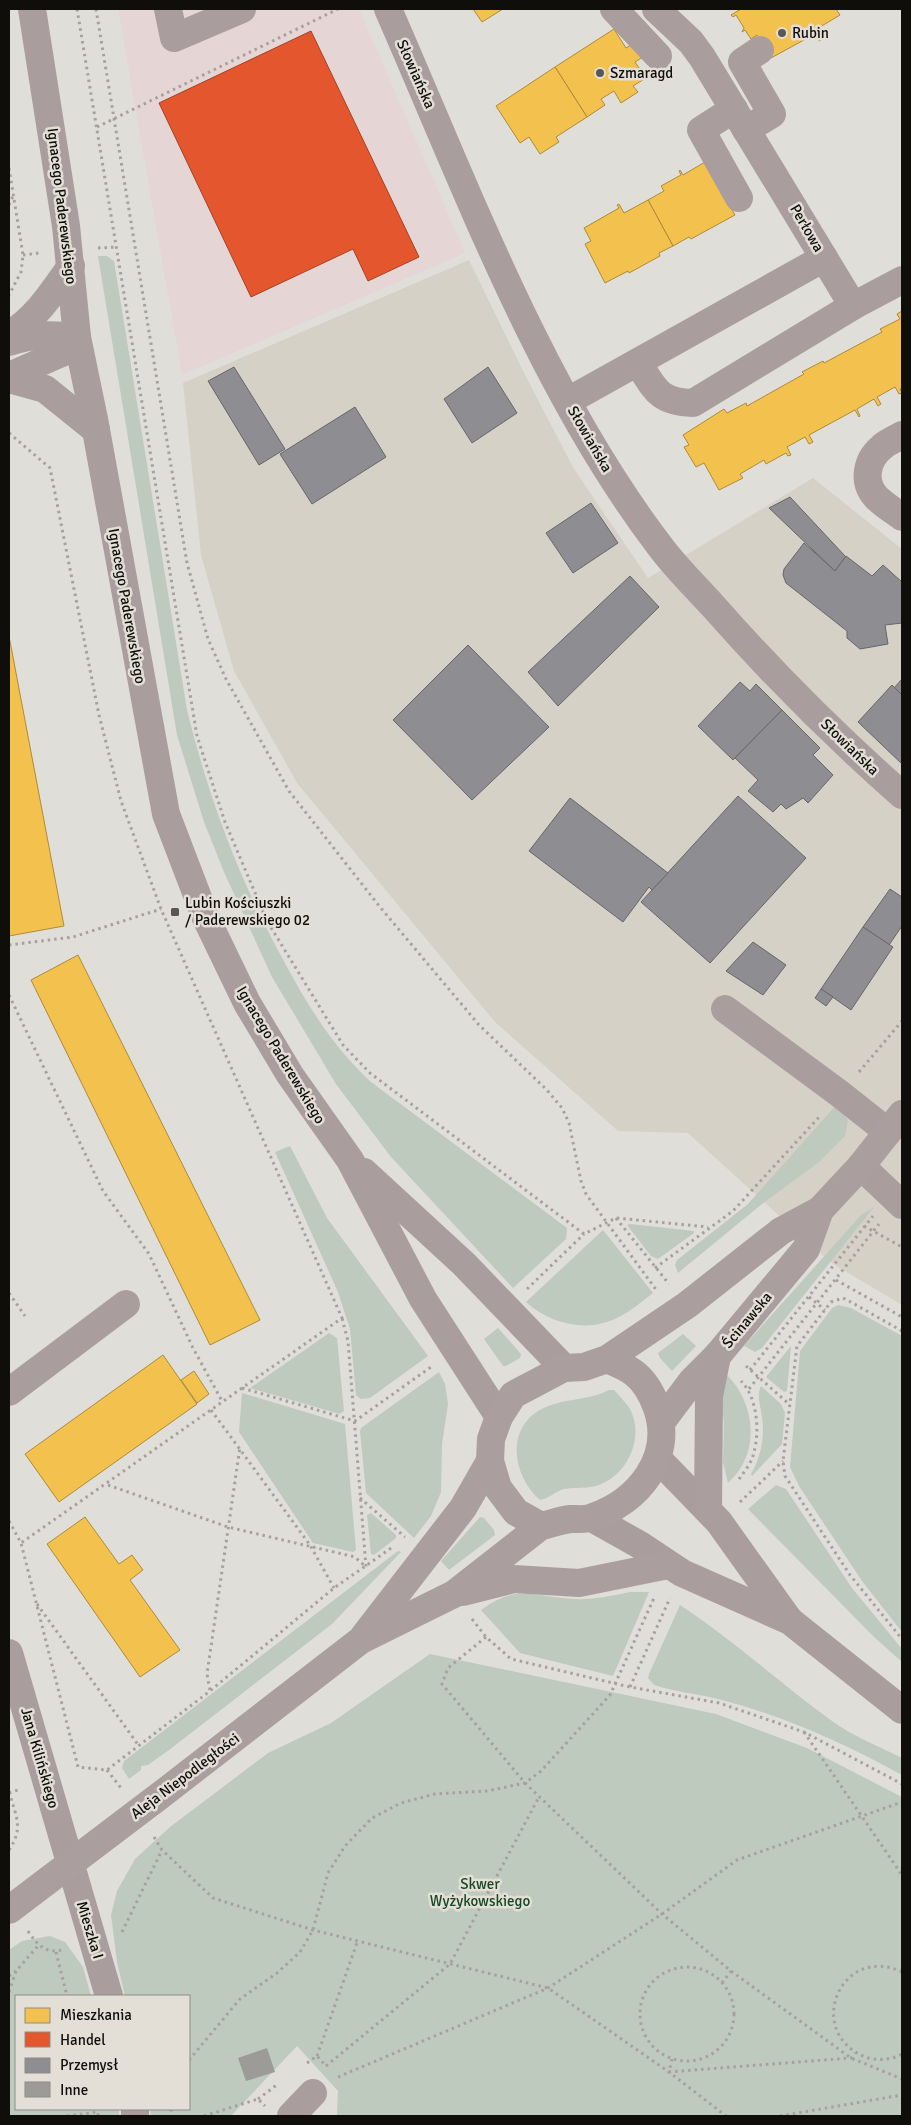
<svg xmlns="http://www.w3.org/2000/svg" width="911" height="2125" font-family="Signika,sans-serif">
<style>
.commercial{fill:#e5d5d4}
.built{fill:#d6d1c7}
.green{fill:#becabd}
.homes{fill:#f2c14e;stroke:#ae8b3a}
.shops{fill:#e4572e;stroke:#a44124}
.industry{fill:#8d8d92;stroke:#67676a}
.building{fill:#9c9b98}
.lines{fill:none;stroke-linecap:round;stroke-linejoin:round}
.path{stroke:#a8a09e;stroke-width:3;stroke-dasharray:2.5 4;stroke-linecap:butt}
.minor{stroke:#aa9d9e;stroke-width:28}
.major{stroke:#aa9e9e;stroke-width:28}
.poi-dot{fill:#585753;stroke:#e3dfd6;stroke-width:2}
.labels{text-anchor:middle;dominant-baseline:central;stroke-width:5;stroke-linejoin:round;paint-order:stroke}
.poi-label{font-size:15px;fill:#0f0e0b;stroke:#e3dfd6;text-anchor:start}
.street-label{font-size:15px;fill:#0f0e0b;stroke:#e3dfd6}
.park-label{font-size:15px;fill:#144822;stroke:#e3dfd6}
</style>
<rect width="100%" height="100%" fill="#e0ded9"/>
<!-- commercial -->
<path class="commercial" d="M118,9H359L465,253L182,375Z"/>
<!-- built -->
<path class="built" d="M469,260L524,373L574,469L648,578L813,478L902,549V1305L830,1262L688,1133L618,1131L495,1022L297,783L234,671L201,555L183,383Z"/>
<!-- green -->
<g class="green">
<path d="M98,256H107L114,261L187,710C209,800 241,884 286,965C309,1008 335,1049 371,1082L567,1228L566,1239L513,1288L391,1157L336,1084L272,977L224,872L204,822L177,735Z"/>
<path d="M837,1104L848,1120L845,1136L819,1162L762,1204L678,1273L675,1265L677,1260L748,1204Z"/>
<path d="M290,1146L327,1218L428,1356L370,1398L361,1399L356,1395L350,1329L338,1292L275,1152Z"/>
<path d="M874,1207L762,1348L755,1352L744,1346L861,1215Z"/>
<path d="M630,1224L694,1231V1233L658,1259L651,1256L627,1225Z"/>
<path d="M603,1230L653,1293C641,1302 630,1312 617,1318C587,1333 550,1324 526,1302Z"/>
<path d="M838,1305L851,1308L902,1336V1632L862,1581L799,1486L790,1467L800,1351L832,1308Z"/>
<path d="M498,1328L521,1354L520,1358L506,1366H503L484,1339Z"/>
<path d="M329,1333L337,1338L344,1411L340,1414L250,1388Z"/>
<path d="M683,1334L696,1346L672,1371L660,1358L658,1353Z"/>
<path d="M791,1346L787,1391L784,1392L766,1377Z"/>
<path d="M439,1372L445,1384L448,1404L442,1444L441,1492L431,1516L414,1538L366,1493L360,1431L361,1428Z"/>
<path d="M726,1374C756,1403 761,1454 728,1483L723,1462L724,1424L721,1396Z"/>
<path d="M761,1386L781,1404L785,1413L782,1444L752,1476L751,1474C761,1457 765,1437 762,1417C761,1406 756,1397 761,1386Z"/>
<path d="M609,1390H614C620,1397 627,1403 631,1411C644,1439 627,1475 599,1485C588,1489 576,1487 564,1489C556,1491 548,1499 540,1500C511,1475 505,1424 546,1407C567,1398 587,1401 609,1390Z"/>
<path d="M242,1393L345,1424L356,1550L353,1552L313,1543L239,1432Z"/>
<path d="M776,1485L786,1489L852,1588L902,1649V1662L874,1637L748,1509Z"/>
<path d="M371,1513L396,1535V1538L374,1555L371,1554L367,1515Z"/>
<path d="M480,1517L484,1518L494,1530L495,1535L449,1570L441,1561Z"/>
<path d="M398,1551L401,1552L332,1624L169,1750L148,1765L141,1766V1770L129,1779L122,1768L124,1761Z"/>
<path d="M630,1592H649L613,1676L520,1653L481,1610C518,1583 532,1597 573,1599C592,1600 611,1596 630,1592Z"/>
<path d="M680,1605C733,1640 780,1683 832,1721C853,1736 878,1746 902,1758V1775C844,1743 786,1717 722,1700C699,1694 676,1692 654,1685L648,1678L649,1674Z"/>
<path d="M430,1654L716,1714L807,1748L902,1797V2116H337L338,2091L297,2046L231,2116H151L150,2109H189V1996H125L117,1962L111,1915L117,1891L135,1859L170,1827L268,1753L331,1723Z"/>
<path d="M50,1936L65,1942L83,1967L91,1996H16V2109H119V2116H9V1950L22,1941Z"/>
</g>
<!-- homes -->
<g class="homes">
<path d="M473,9H503L482,22Z"/>
<path d="M741,9H836L840,15L815,30L821,40L819,41L815,34L771,58L757,35L751,39L745,30L742,32L744,28L736,15L733,17L731,15Z"/>
<path d="M614,29L626,48L634,43L643,57L635,62L646,78L633,86L638,92L621,103L614,91L601,99L605,105L587,117L555,67Z"/>
<path d="M555,67L587,117L556,137L559,142L540,154L529,137L520,143L496,106Z"/>
<path d="M705,162L735,215L691,239L689,237L673,246L648,200L664,191L661,186L681,175L679,171L680,170L683,175Z"/>
<path d="M648,200L673,246L659,253L660,256L629,273L628,271L605,283L585,244L591,241L584,228L619,208L617,205L619,204L624,213Z"/>
<path d="M902,311V388L900,389L902,393L899,394L895,387L877,397L881,404L878,406L874,399L857,409L860,416L859,417L855,410L809,435L813,442L809,444L805,437L787,447L791,455L788,456L786,453L766,464L764,460L740,474L743,478L719,490L704,463L696,467L684,447L689,445L683,435L724,409L727,413L746,403L747,406L804,374L802,372L823,361L824,363L882,332L880,329L900,319L897,314Z"/>
<path d="M9,636L64,926L9,936Z"/>
<path d="M78,955L260,1320L210,1345L31,980Z"/>
<path d="M163,1355L197,1404L59,1502L25,1454Z"/>
<path d="M194,1371L209,1394L197,1403L181,1380Z"/>
<path d="M85,1517L119,1564L132,1555L143,1570L130,1580L180,1650L140,1677L47,1544Z"/>
</g>
<!-- shops -->
<path class="shops" d="M311,31L419,257L368,281L353,249L251,297L159,103Z"/>
<!-- industry -->
<g class="industry">
<path d="M234,367L285,449L259,465L208,381Z"/>
<path d="M488,367L517,413L472,443L444,399Z"/>
<path d="M355,407L386,457L312,504L280,454Z"/>
<path d="M790,497L846,557L835,571L769,508Z"/>
<path d="M591,503L618,543L573,573L546,533Z"/>
<path d="M804,543L835,571L846,556L872,576L883,565L902,582V623L885,625L888,644L860,649L847,638V631L786,583L783,575L784,569Z"/>
<path d="M630,576L659,607L558,706L528,672Z"/>
<path d="M468,645L549,727L472,800L393,720Z"/>
<path d="M902,679V695L894,688Z"/>
<path d="M740,682L750,691L756,684L782,710L733,760L698,726Z"/>
<path d="M892,685L902,695V764L858,722Z"/>
<path d="M782,710L820,748L813,755L833,775L808,803L803,798L786,809L781,804L773,812L748,791L758,780L735,758L733,760Z"/>
<path d="M738,796L806,858L710,963L641,902Z"/>
<path d="M570,798L668,873L652,890L649,887L623,922L529,851Z"/>
<path d="M890,889L902,897V926L889,945L863,927Z"/>
<path d="M863,927L893,947L851,1010L821,989Z"/>
<path d="M753,942L786,965L763,995L726,971Z"/>
<path d="M821,989L833,997L826,1006L815,998Z"/>
</g>
<!-- building -->
<path class="building" d="M267,2048L275,2072L246,2081L238,2058Z"/>
<g class="lines">
<!-- path -->
<g class="path">
<path d="M77,9L197,736L225,822L267,921L343,1045L370,1073L584,1234L616,1218L708,1227"/>
<path d="M96,9L187,563L208,639L226,679L289,791L380,907L479,1025L546,1089L562,1108L569,1123L581,1181L586,1194L657,1291"/>
<path d="M97,127L338,9"/>
<path d="M9,168L23,255L21,272L9,295"/>
<path d="M9,205L13,196"/>
<path d="M98,248L117,247"/>
<path d="M23,255L39,253"/>
<path d="M9,433L50,468L99,715L121,801L161,909L342,1318L21,1543"/>
<path d="M9,945L73,937L161,909"/>
<path d="M9,995L103,1191L149,1254L193,1348L222,1401"/>
<path d="M859,1072L902,1021"/>
<path d="M616,1218L669,1284"/>
<path d="M864,1226L902,1247"/>
<path d="M655,1268L733,1211L820,1116"/>
<path d="M836,1280L902,1317"/>
<path d="M527,1289L584,1234"/>
<path d="M9,1293L25,1316"/>
<path d="M809,1297L825,1310"/>
<path d="M902,1331L849,1301L843,1298L831,1302L797,1346L783,1461L785,1476L850,1575L902,1639"/>
<path d="M746,1366L790,1405"/>
<path d="M750,1370L873,1216"/>
<path d="M242,1388L355,1421L431,1367"/>
<path d="M749,1389L879,1224"/>
<path d="M211,1410L310,1545L334,1588"/>
<path d="M739,1479C745,1471 752,1462 754,1452C760,1430 757,1397 741,1381"/>
<path d="M108,1485L228,1527L355,1557L366,1567L348,1341L342,1318"/>
<path d="M360,1498L405,1537"/>
<path d="M740,1502L783,1461"/>
<path d="M9,1521L21,1543L78,1767L107,1770L210,1691L334,1588L394,1546"/>
<path d="M37,1604L139,1746"/>
<path d="M472,1619L486,1637L511,1659L630,1687L719,1703L804,1732L902,1784"/>
<path d="M486,1637L448,1668L442,1684L525,1783L662,1914L731,1971L851,2058L902,2079"/>
<path d="M630,1687L670,1598"/>
<path d="M210,1690L207,1674L240,1447"/>
<path d="M804,1732L902,1875"/>
<path d="M107,1770L121,1788"/>
<path d="M9,1793L18,1790"/>
<path d="M154,1837L162,1850L213,1898L313,1930L548,1988L669,2072L726,2116"/>
<path d="M9,1850C24,1828 16,1816 9,1792"/>
<path d="M28,1931C38,1946 47,1955 65,1949"/>
<path d="M122,1932L162,1850"/>
<path d="M56,1952L67,1996"/>
<circle cx="687" cy="2014" r="47"/>
<path d="M902,1972C842,1943 803,2031 865,2057C876,2061 892,2060 902,2054"/>
<path d="M9,1976L16,1971"/>
<path d="M722,1983L731,1971"/>
<path d="M9,1992L16,1971L38,1946"/>
<path d="M317,2056L358,1940"/>
<path d="M672,2059L669,2072L851,2058L855,2053"/>
<path d="M189,2060L240,1999L277,1973L300,1952L313,1930L328,1873L345,1846L372,1818L401,1803L435,1794L487,1791L525,1783L541,1771L610,1695L654,1598"/>
<path d="M307,2063L317,2056L326,2066"/>
<path d="M326,2066L450,1964L539,1797"/>
<path d="M338,2077L548,1988L662,1914L737,1860L902,1802"/>
<path d="M258,2099L278,2084"/>
<path d="M171,2109L172,2116"/>
<path d="M67,2116L98,2112V2116"/>
<path d="M204,2116L258,2099L265,2106"/>
<path d="M780,2116L902,2095"/>
</g>
<!-- minor -->
<g class="minor">
<path d="M32,9L66,226L77,337L94,419L166,814L205,916L247,1003L290,1075L350,1160L423,1299L499,1417"/>
<path d="M168,9L174,38L242,9"/>
<path d="M388,9C466,187 541,390 659,545C675,567 695,586 713,606C772,673 835,736 902,795"/>
<path d="M614,9L658,56"/>
<path d="M734,109L701,130L739,198"/>
<path d="M746,130L772,114L742,62L760,50"/>
<path d="M824,258L853,306"/>
<path d="M9,335C37,317 52,293 71,266"/>
<path d="M9,342C33,334 52,334 77,337"/>
<path d="M638,363C655,389 658,402 693,403L853,306L902,280"/>
<path d="M9,376L64,352L77,337"/>
<path d="M9,379L45,389L96,430"/>
<path d="M568,401L824,258L702,57L691,42L656,9"/>
<path d="M902,435C896,439 887,442 882,447C866,460 862,483 877,498C884,505 894,511 902,517"/>
<path d="M725,1009L840,1094L888,1132"/>
<path d="M861,1166L902,1205"/>
<path d="M364,1172L464,1264L564,1368"/>
<path d="M9,1392L126,1304"/>
<path d="M658,1459L719,1522L789,1620"/>
<path d="M592,1518L640,1545L682,1573L790,1621L902,1710"/>
<path d="M9,1653L109,1996"/>
<path d="M135,2109V2116"/>
<path d="M291,2116L313,2093"/>
</g>
<!-- major -->
<g class="major">
<path d="M607,1359C616,1363 627,1367 634,1373C646,1382 652,1394 657,1408C674,1457 639,1501 593,1517C587,1520 578,1519 571,1519C561,1520 550,1524 541,1526L516,1512L498,1488L490,1461L491,1439L499,1417L513,1395L564,1368L584,1367L607,1359L687,1305L781,1231L820,1210L861,1166L902,1114"/>
<path d="M662,1421L692,1381L717,1356L806,1249L820,1210"/>
<path d="M708,1510L709,1396L717,1356"/>
<path d="M463,1592L514,1579L579,1583L668,1565"/>
<path d="M364,1636L463,1508L490,1461"/>
<path d="M9,1910L162,1794L361,1640L454,1594L541,1526"/>
</g>
</g>
<!-- markers -->
<g class="poi-dot">
<circle cx="782" cy="33" r="5"/>
<circle cx="600" cy="73" r="5"/>
<rect x="170" y="907" width="10" height="10" rx="2.5"/>
</g>
<g class="labels">
<!-- poi labels -->
<g class="poi-label">
<text x="792" y="33">Rubin</text>
<text x="610" y="73">Szmaragd</text>
<text x="185" y="903">Lubin Kościuszki<tspan x="185" dy="17">/ Paderewskiego 02</tspan></text>
</g>
<!-- street labels -->
<g class="street-label">
<text transform="translate(416 74) rotate(66)">Słowiańska</text>
<text transform="translate(62 206) rotate(83)">Ignacego Paderewskiego</text>
<text transform="translate(807 228) rotate(60)">Perłowa</text>
<text transform="translate(590 439) rotate(60)">Słowiańska</text>
<text transform="translate(127 606) rotate(80)">Ignacego Paderewskiego</text>
<text transform="translate(850 747) rotate(44)">Słowiańska</text>
<text transform="translate(281 1055) rotate(59)">Ignacego Paderewskiego</text>
<text transform="translate(747 1320) rotate(-50)">Ścinawska</text>
<text transform="translate(40 1758) rotate(74)">Jana Kilińskiego</text>
<text transform="translate(185 1776) rotate(-37)">Aleja Niepodległości</text>
<text transform="translate(90 1930) rotate(73)">Mieszka I</text>
</g>
<!-- park labels -->
<g class="park-label">
<text x="480" y="1884">Skwer<tspan x="480" dy="17">Wyżykowskiego</tspan></text>
</g>
</g>
<!-- border -->
<rect width="911" height="2125" fill="none" stroke="#0f0e0b" stroke-width="20"/>
<!-- legend -->
<rect x="15" y="1995" width="175" height="115" fill="#e3dfd6" stroke="#8e8b85"/>
<rect x="25" y="2008" width="25" height="15" fill="#f2c14e" stroke="#8e8b85"/>
<text x="60" y="2020" font-size="15" fill="#0f0e0b">Mieszkania</text>
<rect x="25" y="2032" width="25" height="15" fill="#e4572e" stroke="#8e8b85"/>
<text x="60" y="2045" font-size="15" fill="#0f0e0b">Handel</text>
<rect x="25" y="2058" width="25" height="15" fill="#8d8d92" stroke="#8e8b85"/>
<text x="60" y="2070" font-size="15" fill="#0f0e0b">Przemysł</text>
<rect x="25" y="2082" width="25" height="15" fill="#9c9b98" stroke="#8e8b85"/>
<text x="60" y="2095" font-size="15" fill="#0f0e0b">Inne</text>
</svg>
